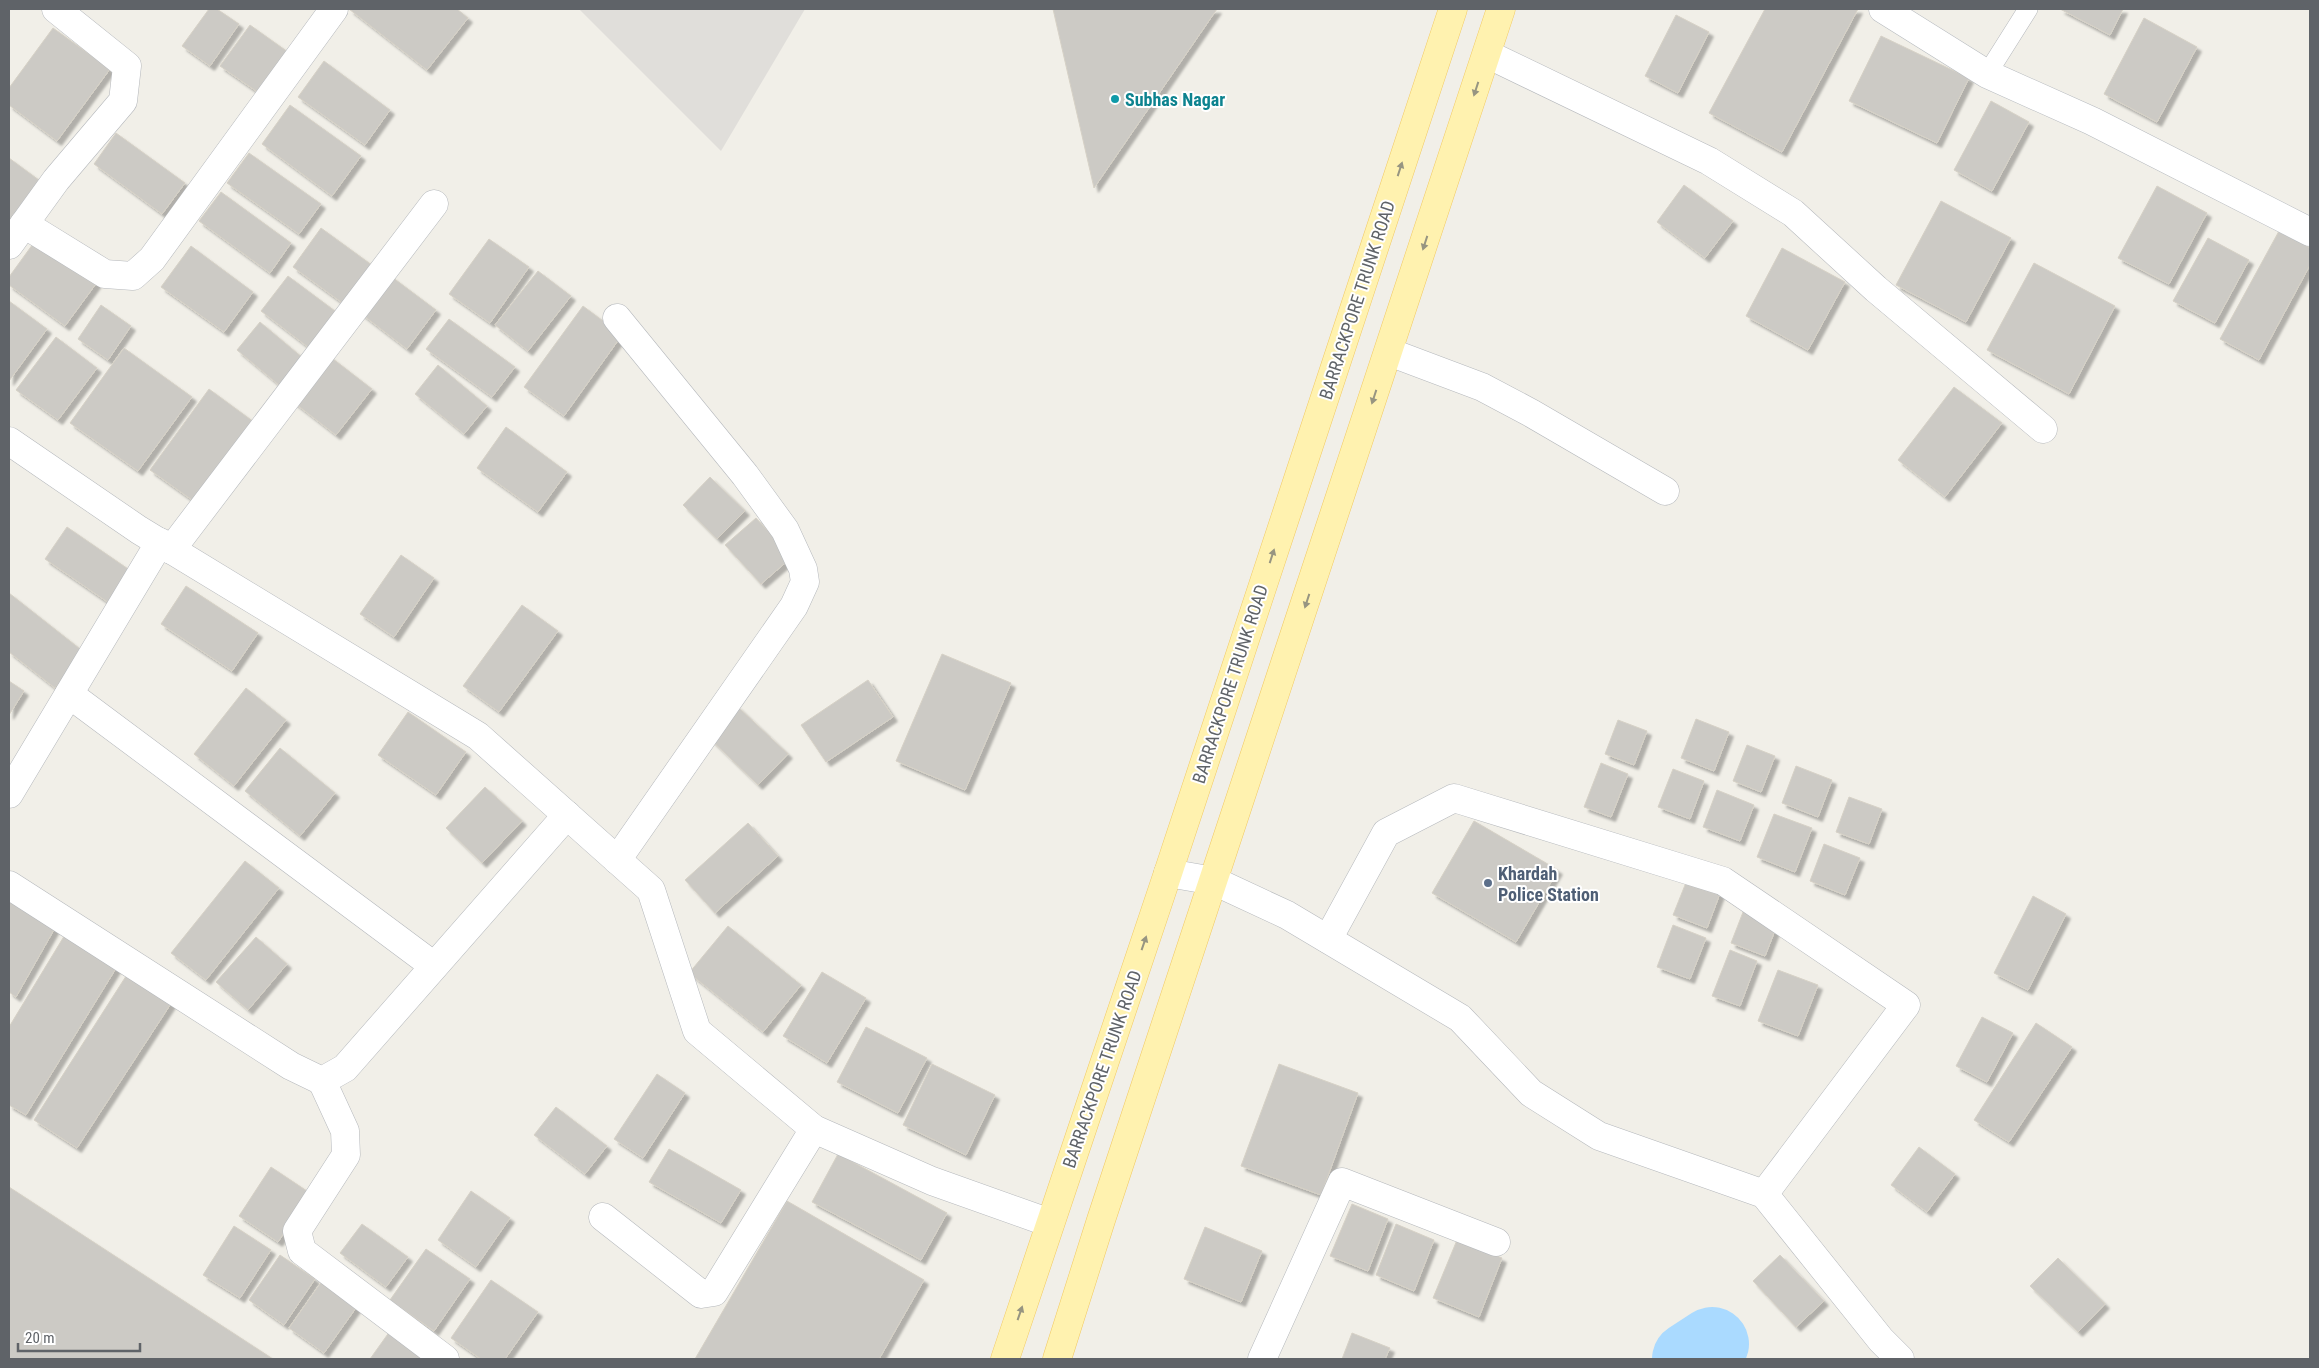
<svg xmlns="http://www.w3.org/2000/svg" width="2319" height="1368" font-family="'Roboto Condensed',sans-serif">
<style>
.industrial{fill:#e0deda}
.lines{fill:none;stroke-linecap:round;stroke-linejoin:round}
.river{stroke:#aadaff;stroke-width:74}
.building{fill:#cccac5;stroke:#d6d1c6;filter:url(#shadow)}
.lane-casing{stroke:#b5b8bc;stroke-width:20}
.street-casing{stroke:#b5b8bc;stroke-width:29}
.secondary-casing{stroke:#b6babf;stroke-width:29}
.primary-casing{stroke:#f2c960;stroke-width:29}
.lane{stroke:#fff;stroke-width:19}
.street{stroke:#fff;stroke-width:28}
.secondary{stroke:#fff;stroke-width:28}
.primary{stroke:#fff2af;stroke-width:28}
.oneway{fill:#979581}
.culture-dot{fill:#0f9aa8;stroke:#fff;stroke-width:2}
.service-dot{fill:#5c6f8a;stroke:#fff;stroke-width:2}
.labels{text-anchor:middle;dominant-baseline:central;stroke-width:4;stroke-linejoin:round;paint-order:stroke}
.culture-label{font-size:18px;font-weight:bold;fill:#0d838f;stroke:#fff;text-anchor:start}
.street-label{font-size:18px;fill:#5f6368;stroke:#fff}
.service-label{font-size:18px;font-weight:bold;fill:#4e5e75;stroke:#fff;text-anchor:start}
</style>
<defs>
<filter id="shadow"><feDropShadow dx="4.5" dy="4.5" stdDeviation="1" flood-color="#0004"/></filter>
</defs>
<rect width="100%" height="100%" fill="#f1efe8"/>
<!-- industrial -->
<path class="industrial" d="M579,9H805L721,151Z"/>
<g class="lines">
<!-- river -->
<path class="river" d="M1689,1359L1712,1344"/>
</g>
<!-- building -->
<g class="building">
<path d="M209,9H217L239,24L210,66L182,46Z"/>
<path d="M349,9H457L468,18L427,70Z"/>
<path d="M1053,9H1217L1094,188Z"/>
<path d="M1765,9H1858L1782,152L1709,113Z"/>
<path d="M2060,9H2123L2110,35Z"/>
<path d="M1676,15L1709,32L1678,93L1645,76Z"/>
<path d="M2144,18L2197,47L2157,122L2104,94Z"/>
<path d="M250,25L288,52L259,93L220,66Z"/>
<path d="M53,28L110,69L57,141L9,105V88Z"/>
<path d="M1881,36L1969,78L1937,143L1849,101Z"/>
<path d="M324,61L390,110L365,145L298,97Z"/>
<path d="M1991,101L2029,122L1992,191L1954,170Z"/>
<path d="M290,105L361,156L332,196L262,144Z"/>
<path d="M116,133L185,183L162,214L94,164Z"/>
<path d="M249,153L321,204L299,234L227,183Z"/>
<path d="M9,158L43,183L9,231Z"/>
<path d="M1684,185L1733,221L1705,258L1657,222Z"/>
<path d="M2157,186L2207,213L2169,284L2118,258Z"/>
<path d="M221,192L291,243L270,273L199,221Z"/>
<path d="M1941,201L2011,238L1966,322L1896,285Z"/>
<path d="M321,228L376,268L348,307L293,267Z"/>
<path d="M2279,231L2310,248V265L2259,360L2220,339Z"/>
<path d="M38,237L98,281L65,326L9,285V277Z"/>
<path d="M2208,238L2249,260L2215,323L2173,301Z"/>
<path d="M489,239L529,267L490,323L449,294Z"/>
<path d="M191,246L253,292L224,332L161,287Z"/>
<path d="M1782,248L1845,282L1808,350L1746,316Z"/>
<path d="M2034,263L2115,306L2069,394L1987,350Z"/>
<path d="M538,271L571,296L528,351L495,325Z"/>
<path d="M388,274L436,310L407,349L359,312Z"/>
<path d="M288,276L335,311L308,347L261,311Z"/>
<path d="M9,301L47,329L9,381Z"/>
<path d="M101,305L131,326L108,360L78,339Z"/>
<path d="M583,306L622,335L564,416L524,387Z"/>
<path d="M449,319L515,367L492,397L426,349Z"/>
<path d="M260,322L303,358L279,385L237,350Z"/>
<path d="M56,337L97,368L58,420L16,390Z"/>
<path d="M124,348L192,397L138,471L70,423Z"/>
<path d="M328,355L372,389L336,435L292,401Z"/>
<path d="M438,365L487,406L464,434L415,394Z"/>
<path d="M1954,387L2002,423L1945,497L1898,460Z"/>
<path d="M209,389L254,422L195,502L150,470Z"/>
<path d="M506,427L567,472L538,512L477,468Z"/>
<path d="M710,477L745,511L717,539L683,505Z"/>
<path d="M756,518L792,557L761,584L725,545Z"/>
<path d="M67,527L134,573L112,605L45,559Z"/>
<path d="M401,555L434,578L394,637L360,614Z"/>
<path d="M186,586L258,633L232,671L161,624Z"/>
<path d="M9,593L84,652L55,688L9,652Z"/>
<path d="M522,605L558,631L499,712L463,686Z"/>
<path d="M942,654L1011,683L965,790L896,761Z"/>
<path d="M868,680L893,717L826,762L801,725Z"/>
<path d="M9,681L24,691L9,715Z"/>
<path d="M246,688L286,720L234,786L194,754Z"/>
<path d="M736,705L788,754L758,785L706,735Z"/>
<path d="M408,712L466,752L436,795L378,755Z"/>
<path d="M1696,719L1729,732L1714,771L1681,758Z"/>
<path d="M1618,720L1647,731L1634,765L1605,754Z"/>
<path d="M1747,745L1775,756L1761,792L1733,781Z"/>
<path d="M280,748L335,793L300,836L245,791Z"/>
<path d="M1601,763L1628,774L1611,817L1584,807Z"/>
<path d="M1796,766L1832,780L1818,817L1782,803Z"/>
<path d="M1673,769L1704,781L1690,819L1658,807Z"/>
<path d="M485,787L522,821L482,863L446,828Z"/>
<path d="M1717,790L1754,805L1740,841L1703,827Z"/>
<path d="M1849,797L1882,809L1869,844L1836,832Z"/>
<path d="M1774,814L1812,828L1795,872L1757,857Z"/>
<path d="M1474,821L1558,870L1516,942L1432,893Z"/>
<path d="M748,823L778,856L715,913L685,880Z"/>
<path d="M1824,844L1860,858L1845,895L1810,881Z"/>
<path d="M245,861L279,888L206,980L171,953Z"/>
<path d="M1689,875L1722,888L1707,928L1673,915Z"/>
<path d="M2033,896L2066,914L2028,990L1994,973Z"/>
<path d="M9,899L60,919L16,997L9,992Z"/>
<path d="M1745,907L1779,920L1765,956L1731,943Z"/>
<path d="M1673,925L1706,938L1690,979L1657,967Z"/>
<path d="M728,926L801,985L763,1032L689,973Z"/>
<path d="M66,933L118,965L26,1115L9,1105V1027Z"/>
<path d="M256,937L287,964L248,1010L216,982Z"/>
<path d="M1730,950L1757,961L1740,1006L1712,996Z"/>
<path d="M1778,970L1818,985L1798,1036L1758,1021Z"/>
<path d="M822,972L866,998L827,1063L783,1036Z"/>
<path d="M128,973L172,1002L77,1148L34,1120Z"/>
<path d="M1982,1017L2013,1033L1987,1082L1956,1066Z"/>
<path d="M2036,1023L2072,1047L2009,1142L1974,1120Z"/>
<path d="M866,1027L927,1058L898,1113L837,1082Z"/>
<path d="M932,1064L995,1095L966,1155L903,1125Z"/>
<path d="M1279,1064L1358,1093L1321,1195L1241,1166Z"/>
<path d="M657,1074L685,1093L643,1158L614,1139Z"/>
<path d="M556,1107L607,1146L585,1174L534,1135Z"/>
<path d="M1919,1147L1955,1174L1927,1212L1891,1185Z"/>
<path d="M669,1149L741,1190L721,1223L649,1182Z"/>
<path d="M838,1154L947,1213L921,1260L812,1202Z"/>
<path d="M271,1167L310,1193L278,1242L239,1216Z"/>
<path d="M9,1187L273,1359H9Z"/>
<path d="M471,1191L510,1218L476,1267L438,1240Z"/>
<path d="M787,1201L924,1280L879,1359H695Z"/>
<path d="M1352,1204L1388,1219L1368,1271L1330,1256Z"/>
<path d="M362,1224L408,1257L386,1287L340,1253Z"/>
<path d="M1396,1224L1434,1240L1414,1291L1376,1275Z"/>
<path d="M234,1226L271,1250L240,1298L203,1275Z"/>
<path d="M1205,1227L1262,1251L1241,1302L1184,1279Z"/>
<path d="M1457,1240L1502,1258L1479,1317L1433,1298Z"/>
<path d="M426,1249L470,1279L434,1331L390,1300Z"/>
<path d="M280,1255L315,1279L284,1325L249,1300Z"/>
<path d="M1780,1255L1824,1301L1796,1327L1753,1281Z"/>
<path d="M2058,1258L2105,1304L2078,1332L2030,1286Z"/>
<path d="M491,1280L538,1312L505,1359H481L451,1338Z"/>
<path d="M322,1281L358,1305L324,1353L289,1328Z"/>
<path d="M390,1331L431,1359H370Z"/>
<path d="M1352,1333L1390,1348L1385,1359H1342Z"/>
</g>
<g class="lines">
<!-- lane casing -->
<g class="lane-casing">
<path id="lane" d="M1987,74L2028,9"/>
</g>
<!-- street casing -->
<g class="street-casing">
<g id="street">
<path d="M1487,54L1709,161L1793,213L1876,289L2043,429"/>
<path d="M24,224L105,274L133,276L152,259L334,9"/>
<path d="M9,245L56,180L123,101L127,66L56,9"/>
<path d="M1389,352L1482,387L1531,413L1665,491"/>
<path d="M9,441L139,530L478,736L651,890L697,1031L814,1129L932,1181L1050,1223"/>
<path d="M171,550L434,204"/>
<path d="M69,694L434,966"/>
<path d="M9,794L160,542"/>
<path d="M617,860L794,606L805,582L803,569L785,530L745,475L617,318"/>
<path d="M1168,873L1214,881L1287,915L1460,1018L1531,1093L1599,1136L1764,1194L1881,1340L1900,1359"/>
<path d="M9,885L291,1066L322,1081L345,1068L567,815"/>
<path d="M1328,939L1386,833L1454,798L1723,881L1906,1005L1764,1194"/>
<path d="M322,1081L345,1131L346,1155L297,1231L302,1251L445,1359"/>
<path d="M603,1217L701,1294L714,1292L814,1129"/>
<path d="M1262,1359L1342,1182L1496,1242"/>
</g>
</g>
<!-- secondary casing -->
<g class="secondary-casing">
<path id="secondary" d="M1883,9L1987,74L2092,121L2310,232"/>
</g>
<!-- primary casing -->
<g class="primary-casing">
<g id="primary">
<path d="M1005,1359L1168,873L1453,9"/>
<path d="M1057,1359L1101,1220L1501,9"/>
</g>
</g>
<!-- lane -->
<use href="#lane" class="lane"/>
<!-- street -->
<use href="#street" class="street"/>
<!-- secondary -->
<use href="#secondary" class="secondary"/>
<!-- primary -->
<use href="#primary" class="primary"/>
</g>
<!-- one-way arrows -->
<defs><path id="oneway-solid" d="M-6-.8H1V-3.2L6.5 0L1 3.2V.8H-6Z" transform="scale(1.25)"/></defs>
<g class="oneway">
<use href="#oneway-solid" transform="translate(1476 89) rotate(108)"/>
<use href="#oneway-solid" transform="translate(1400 169) rotate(-72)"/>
<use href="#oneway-solid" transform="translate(1425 243) rotate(108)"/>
<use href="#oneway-solid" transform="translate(1374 397) rotate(108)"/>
<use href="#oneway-solid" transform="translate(1272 556) rotate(-72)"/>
<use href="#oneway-solid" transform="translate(1307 601) rotate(108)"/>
<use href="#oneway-solid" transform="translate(1144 943) rotate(-71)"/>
<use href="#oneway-solid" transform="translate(1020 1313) rotate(-71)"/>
</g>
<!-- markers -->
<circle class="culture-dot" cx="1115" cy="99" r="5"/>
<circle class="service-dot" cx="1488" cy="883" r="5"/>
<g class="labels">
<!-- culture labels -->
<g class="culture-label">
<text x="1125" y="99">Subhas Nagar</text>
</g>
<!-- street labels -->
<g class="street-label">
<text transform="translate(1357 300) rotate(-72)">BARRACKPORE TRUNK ROAD</text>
<text transform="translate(1230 684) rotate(-72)">BARRACKPORE TRUNK ROAD</text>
<text transform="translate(1102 1069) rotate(-71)">BARRACKPORE TRUNK ROAD</text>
</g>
<!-- service labels -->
<g class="service-label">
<text x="1498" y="873">Khardah<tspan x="1498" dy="21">Police Station</tspan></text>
</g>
</g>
<!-- border -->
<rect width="2319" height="1368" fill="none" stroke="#5f6368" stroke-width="20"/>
<!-- scale -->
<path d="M18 1343v8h122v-8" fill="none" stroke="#5f6368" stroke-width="2.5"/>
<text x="25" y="1343" font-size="15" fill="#5f6368" stroke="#ffffff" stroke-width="4" paint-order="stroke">20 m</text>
</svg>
